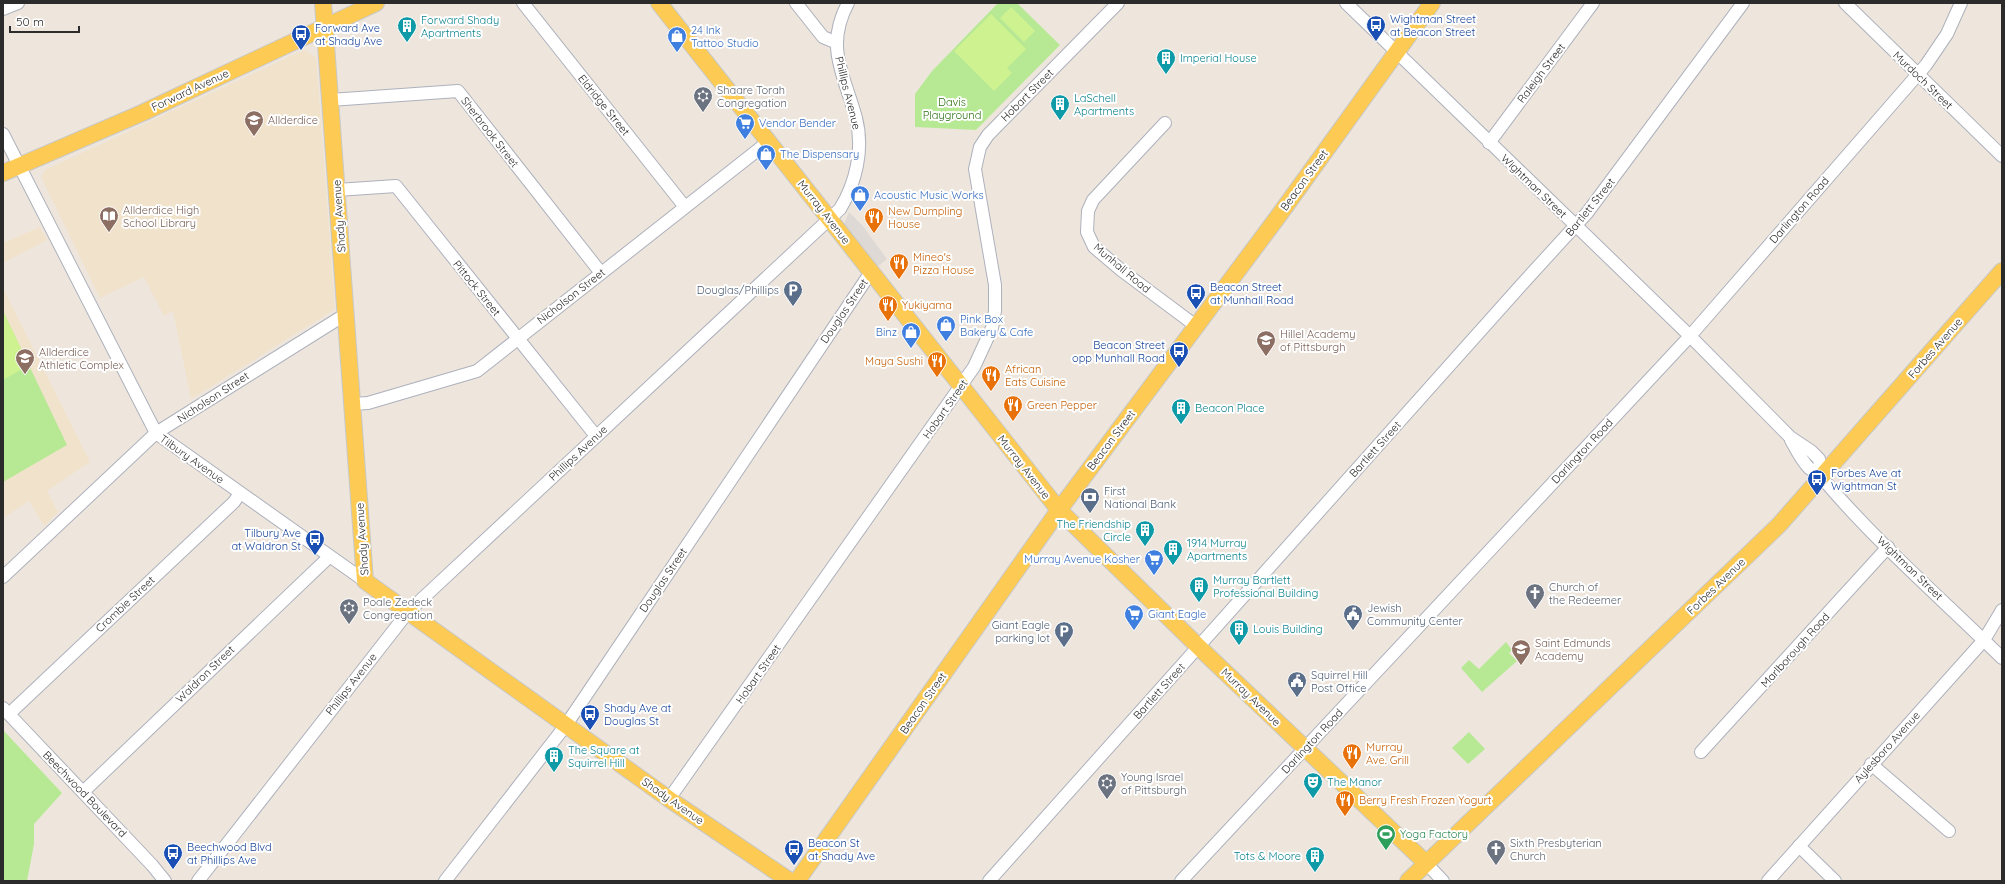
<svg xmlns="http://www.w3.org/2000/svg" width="2005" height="884" font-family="Quicksand,sans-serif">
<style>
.education{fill:#f1e2cb}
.green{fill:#b7e995}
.pitch{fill:#cef28f}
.plaza{fill:#ded9d4}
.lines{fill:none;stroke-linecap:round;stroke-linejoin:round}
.minor-casing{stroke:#adb1bc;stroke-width:14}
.major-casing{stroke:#c8c8c8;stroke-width:18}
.minor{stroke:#fff;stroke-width:12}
.major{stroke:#fdcb53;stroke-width:16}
.labels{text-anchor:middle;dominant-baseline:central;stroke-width:4;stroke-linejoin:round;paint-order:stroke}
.transit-label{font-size:11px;fill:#164399;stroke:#fff;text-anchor:start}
.culture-label{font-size:11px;fill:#0d838f;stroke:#fff;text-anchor:start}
.shop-label{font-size:11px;fill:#366cbe;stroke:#fff;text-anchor:start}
.street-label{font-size:11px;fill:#2b2b2b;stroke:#fff}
.worship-label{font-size:11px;fill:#5b616d;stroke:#fff;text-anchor:start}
.park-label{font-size:11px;fill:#2d7014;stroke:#fff}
.education-label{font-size:11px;fill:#785e54;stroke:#fff;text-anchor:start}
.food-label{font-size:11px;fill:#c56008;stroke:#fff;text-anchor:start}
.service-label{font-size:11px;fill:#4e5e75;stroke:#fff;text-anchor:start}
.leisure-label{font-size:11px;fill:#27864d;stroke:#fff;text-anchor:start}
</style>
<rect width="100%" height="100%" fill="#eee6dd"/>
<!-- education -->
<g class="education">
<path d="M304,50L316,57L335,309L191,399L173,311L164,316L144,277L100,298L41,177L45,170Z"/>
<path d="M40,227L47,240L3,263V243Z"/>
<path d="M3,288L90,462L47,491L58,512L44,526L29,501L3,518Z"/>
</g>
<!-- green -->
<g class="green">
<path d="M998,3H1017L1060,45L976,130L915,127V94L932,71Z"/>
<path d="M3,311L67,445L3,482Z"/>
<path d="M1506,642L1512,650L1509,653L1517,661L1482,692L1461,668L1469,660L1479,669Z"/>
<path d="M3,730L62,793L34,824V844L27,881H3Z"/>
<path d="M1469,732L1485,749L1468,764L1452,748Z"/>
</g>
<!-- pitch -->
<g class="pitch">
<path d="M1011,7L1035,31L1024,42L1000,18Z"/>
<path d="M991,14L1026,49L1007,68L1012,73L994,91L954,51Z"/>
<path d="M3,311L29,365L3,380Z"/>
</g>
<!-- plaza -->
<path class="plaza" d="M849,212L862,225L887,259L877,267L844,224Z"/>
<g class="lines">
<!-- minor casing -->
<g class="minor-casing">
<g id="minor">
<path d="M523,3L685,207"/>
<path d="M796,3L823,37L837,43"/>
<path d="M1346,3L1690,336L1790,437L1811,451L1819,459L1822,476"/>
<path d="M1845,3L2002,156"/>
<path d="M3,9L18,3"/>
<path d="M330,100L458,91L601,273"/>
<path d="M1165,123L1093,200L1088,211L1087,232L1094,247L1121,270L1196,326"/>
<path d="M3,134L156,433L365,581"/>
<path d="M1489,143L1593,3"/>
<path d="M337,190L396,186L596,436"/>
<path d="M352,404L368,403L477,371L768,142"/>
<path d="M1791,440C1796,449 1801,460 1809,468C1814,472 1820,474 1823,479C1877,543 1942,599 2002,658"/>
<path d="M3,577L156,433L346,314"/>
<path d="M3,708L152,865L165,881"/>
<path d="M9,714L234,502L240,493"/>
<path d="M1701,752L1888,547"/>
<path d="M1871,764L1949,831"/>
<path d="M83,792L329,557"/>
<path d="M669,799L974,367L992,328L995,311V285L975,169L980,147L988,135L1118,3"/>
<path d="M1799,846L1835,881"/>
<path d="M1426,863L1443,881"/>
<path d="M198,881L408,612L840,209C856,183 864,149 856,118C845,76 824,48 848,3"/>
<path d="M445,881L566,725L871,272"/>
<path d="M989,881L1524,282L1587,213L1743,3"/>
<path d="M1181,881L1690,336L1926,65L1947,34L1961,3"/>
<path d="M1768,881L1984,640L2002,610"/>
</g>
</g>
<!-- major casing -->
<g class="major-casing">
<g id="major">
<path d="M323,3L365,581L669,799L790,881"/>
<path d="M659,3L1059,510L1206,654L1426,863"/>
<path d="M3,173L142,113L376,3"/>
<path d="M797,881L1059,510L1277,218L1432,3"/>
<path d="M1408,881L1779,525L2002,271"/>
</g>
</g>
<!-- minor -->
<use href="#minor" class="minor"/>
<!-- major -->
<use href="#major" class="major"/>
</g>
<!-- icons -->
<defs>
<g id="bus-pin" transform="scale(1)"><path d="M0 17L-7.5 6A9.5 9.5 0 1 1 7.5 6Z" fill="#1a4fb4" stroke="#fff"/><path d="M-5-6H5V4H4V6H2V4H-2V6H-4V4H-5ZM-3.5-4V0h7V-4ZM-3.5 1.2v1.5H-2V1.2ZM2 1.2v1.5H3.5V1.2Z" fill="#fff"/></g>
<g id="building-pin" transform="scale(1)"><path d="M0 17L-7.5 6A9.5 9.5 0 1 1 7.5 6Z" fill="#0f9aa8" stroke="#fff"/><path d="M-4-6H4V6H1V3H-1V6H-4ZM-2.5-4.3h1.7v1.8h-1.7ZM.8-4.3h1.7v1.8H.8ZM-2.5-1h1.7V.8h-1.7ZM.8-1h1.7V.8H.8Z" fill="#fff"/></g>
<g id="shop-pin" transform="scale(1)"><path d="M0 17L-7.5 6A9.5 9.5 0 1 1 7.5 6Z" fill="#3f7fe0" stroke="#fff"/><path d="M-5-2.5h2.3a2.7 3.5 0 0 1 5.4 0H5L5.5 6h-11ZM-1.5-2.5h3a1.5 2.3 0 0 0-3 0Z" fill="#fff"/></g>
<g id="synagogue-pin" transform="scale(1)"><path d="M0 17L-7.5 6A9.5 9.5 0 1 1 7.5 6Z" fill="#6b7280" stroke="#fff"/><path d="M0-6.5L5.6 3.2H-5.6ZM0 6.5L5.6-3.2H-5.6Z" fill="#fff"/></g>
<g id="school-pin" transform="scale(1)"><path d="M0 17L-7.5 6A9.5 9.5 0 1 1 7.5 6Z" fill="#8d6e63" stroke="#fff"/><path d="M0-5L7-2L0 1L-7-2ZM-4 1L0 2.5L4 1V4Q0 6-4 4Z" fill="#fff"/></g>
<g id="supermarket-pin" transform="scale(1)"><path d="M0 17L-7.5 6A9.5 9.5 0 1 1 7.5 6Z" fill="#3f7fe0" stroke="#fff"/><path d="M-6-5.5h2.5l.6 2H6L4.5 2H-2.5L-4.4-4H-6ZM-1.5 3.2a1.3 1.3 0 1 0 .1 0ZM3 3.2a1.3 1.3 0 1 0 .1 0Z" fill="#fff"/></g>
<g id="library-pin" transform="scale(1)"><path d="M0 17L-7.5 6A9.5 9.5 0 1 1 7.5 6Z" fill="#8d6e63" stroke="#fff"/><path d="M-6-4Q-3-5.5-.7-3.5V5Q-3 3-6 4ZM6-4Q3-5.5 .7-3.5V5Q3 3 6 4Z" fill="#fff"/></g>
<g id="restaurant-pin" transform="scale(1)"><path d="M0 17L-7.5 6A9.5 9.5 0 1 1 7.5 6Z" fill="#e8710a" stroke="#fff"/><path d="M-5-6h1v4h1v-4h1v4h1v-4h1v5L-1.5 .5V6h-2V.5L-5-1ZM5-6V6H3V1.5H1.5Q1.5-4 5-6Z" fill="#fff"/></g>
<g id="parking-pin" transform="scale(1)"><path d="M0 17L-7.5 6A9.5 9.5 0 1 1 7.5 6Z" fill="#5c6f8a" stroke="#fff"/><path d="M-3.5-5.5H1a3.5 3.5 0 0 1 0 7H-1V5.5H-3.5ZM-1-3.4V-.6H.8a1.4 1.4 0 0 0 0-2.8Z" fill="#fff"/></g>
<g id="bank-pin" transform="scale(1)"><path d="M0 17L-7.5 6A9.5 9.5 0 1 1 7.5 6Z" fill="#5c6f8a" stroke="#fff"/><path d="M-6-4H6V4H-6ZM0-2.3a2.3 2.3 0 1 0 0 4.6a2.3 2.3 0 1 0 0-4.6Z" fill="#fff"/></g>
<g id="church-pin" transform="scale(1)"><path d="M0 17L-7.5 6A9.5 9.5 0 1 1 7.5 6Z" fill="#6b7280" stroke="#fff"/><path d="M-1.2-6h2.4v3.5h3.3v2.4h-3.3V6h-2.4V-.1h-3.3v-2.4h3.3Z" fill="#fff"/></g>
<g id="civic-pin" transform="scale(1)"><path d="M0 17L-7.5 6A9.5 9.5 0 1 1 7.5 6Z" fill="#5c6f8a" stroke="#fff"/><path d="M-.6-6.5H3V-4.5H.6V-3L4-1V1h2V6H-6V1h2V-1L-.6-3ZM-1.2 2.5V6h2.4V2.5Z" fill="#fff"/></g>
<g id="theatre-pin" transform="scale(1)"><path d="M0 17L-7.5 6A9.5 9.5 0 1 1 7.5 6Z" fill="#0f9aa8" stroke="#fff"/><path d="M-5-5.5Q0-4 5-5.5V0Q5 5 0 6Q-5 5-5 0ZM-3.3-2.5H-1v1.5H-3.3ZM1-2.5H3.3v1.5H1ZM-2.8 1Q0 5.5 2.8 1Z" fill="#fff"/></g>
<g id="stadium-pin" transform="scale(1)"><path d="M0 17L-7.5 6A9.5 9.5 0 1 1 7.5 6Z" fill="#2e9e5b" stroke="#fff"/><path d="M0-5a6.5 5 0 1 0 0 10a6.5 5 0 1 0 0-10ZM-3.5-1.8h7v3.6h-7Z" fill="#fff"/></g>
</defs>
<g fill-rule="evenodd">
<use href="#bus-pin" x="1376" y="25"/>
<use href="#building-pin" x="407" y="26"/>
<use href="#bus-pin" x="301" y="34"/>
<use href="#shop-pin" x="677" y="36"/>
<use href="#building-pin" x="1166" y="58"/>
<use href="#synagogue-pin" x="703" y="96"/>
<use href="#building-pin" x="1060" y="104"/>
<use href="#school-pin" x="254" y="120"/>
<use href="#supermarket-pin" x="745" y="123"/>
<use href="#shop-pin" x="766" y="154"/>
<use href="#shop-pin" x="860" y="195"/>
<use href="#library-pin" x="109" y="216"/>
<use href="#restaurant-pin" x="874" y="217"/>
<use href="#restaurant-pin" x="899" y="263"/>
<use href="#parking-pin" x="793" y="290"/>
<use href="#bus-pin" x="1196" y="293"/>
<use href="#restaurant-pin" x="888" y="305"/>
<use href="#shop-pin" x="946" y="325"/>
<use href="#shop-pin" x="911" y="332"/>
<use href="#school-pin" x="1266" y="340"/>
<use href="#bus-pin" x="1179" y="351"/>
<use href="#school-pin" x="25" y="358"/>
<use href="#restaurant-pin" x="937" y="361"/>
<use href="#restaurant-pin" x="991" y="375"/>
<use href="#restaurant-pin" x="1013" y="405"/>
<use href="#building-pin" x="1181" y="408"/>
<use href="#bus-pin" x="1817" y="479"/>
<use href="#bank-pin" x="1090" y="497"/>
<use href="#building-pin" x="1145" y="530"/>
<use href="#bus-pin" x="315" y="539"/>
<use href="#building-pin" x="1173" y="549"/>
<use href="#supermarket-pin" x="1154" y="559"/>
<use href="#building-pin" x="1199" y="586"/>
<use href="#church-pin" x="1535" y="593"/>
<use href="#synagogue-pin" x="349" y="608"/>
<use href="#supermarket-pin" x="1134" y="614"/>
<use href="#civic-pin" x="1353" y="614"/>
<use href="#building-pin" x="1239" y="629"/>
<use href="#parking-pin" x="1064" y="631"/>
<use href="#school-pin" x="1521" y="649"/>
<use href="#civic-pin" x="1297" y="681"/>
<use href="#bus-pin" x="590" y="714"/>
<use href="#restaurant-pin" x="1352" y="753"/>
<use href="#building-pin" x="554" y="756"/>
<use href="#theatre-pin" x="1313" y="782"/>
<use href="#synagogue-pin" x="1107" y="783"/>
<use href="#restaurant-pin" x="1345" y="800"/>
<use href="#stadium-pin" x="1386" y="834"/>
<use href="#bus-pin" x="794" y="849"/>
<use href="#church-pin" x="1496" y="849"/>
<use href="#bus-pin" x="173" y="853"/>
<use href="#building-pin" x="1315" y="856"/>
</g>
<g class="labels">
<!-- transit labels -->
<g class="transit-label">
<text x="1390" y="19">Wightman Street<tspan x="1390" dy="13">at Beacon Street</tspan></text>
<text x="315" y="28">Forward Ave<tspan x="315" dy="13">at Shady Ave</tspan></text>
<text x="1210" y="287">Beacon Street<tspan x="1210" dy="13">at Munhall Road</tspan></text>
<text x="1165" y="345" text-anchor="end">Beacon Street<tspan x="1165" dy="13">opp Munhall Road</tspan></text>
<text x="1831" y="473">Forbes Ave at<tspan x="1831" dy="13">Wightman St</tspan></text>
<text x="301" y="533" text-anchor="end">Tilbury Ave<tspan x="301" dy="13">at Waldron St</tspan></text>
<text x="604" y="708">Shady Ave at<tspan x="604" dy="13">Douglas St</tspan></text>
<text x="808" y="843">Beacon St<tspan x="808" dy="13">at Shady Ave</tspan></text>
<text x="187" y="847">Beechwood Blvd<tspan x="187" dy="13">at Phillips Ave</tspan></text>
</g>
<!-- culture labels -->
<g class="culture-label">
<text x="421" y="20">Forward Shady<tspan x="421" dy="13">Apartments</tspan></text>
<text x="1180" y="58">Imperial House</text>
<text x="1074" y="98">LaSchell<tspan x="1074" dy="13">Apartments</tspan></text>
<text x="1195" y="408">Beacon Place</text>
<text x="1131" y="524" text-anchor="end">The Friendship<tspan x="1131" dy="13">Circle</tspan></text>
<text x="1187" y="543">1914 Murray<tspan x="1187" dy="13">Apartments</tspan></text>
<text x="1213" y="580">Murray Bartlett<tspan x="1213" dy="13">Professional Building</tspan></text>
<text x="1253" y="629">Louis Building</text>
<text x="568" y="750">The Square at<tspan x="568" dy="13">Squirrel Hill</tspan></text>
<text x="1327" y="782">The Manor</text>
<text x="1301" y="856" text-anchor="end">Tots &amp; Moore</text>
</g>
<!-- shop labels -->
<g class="shop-label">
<text x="691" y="30">24 Ink<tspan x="691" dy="13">Tattoo Studio</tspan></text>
<text x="759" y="123">Vendor Bender</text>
<text x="780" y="154">The Dispensary</text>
<text x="874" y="195">Acoustic Music Works</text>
<text x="960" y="319">Pink Box<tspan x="960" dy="13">Bakery &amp; Cafe</tspan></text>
<text x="897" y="332" text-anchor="end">Binz</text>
<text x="1140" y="559" text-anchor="end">Murray Avenue Kosher</text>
<text x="1148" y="614">Giant Eagle</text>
</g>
<!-- street labels -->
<g class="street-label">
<text transform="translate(1541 73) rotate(-53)">Raleigh Street</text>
<text transform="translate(1923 80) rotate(44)">Murdoch Street</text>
<text transform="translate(190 90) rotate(-25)">Forward Avenue</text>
<text transform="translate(848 93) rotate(76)">Phillips Avenue</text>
<text transform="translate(1027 95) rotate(-45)">Hobart Street</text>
<text transform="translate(604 105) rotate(51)">Eldridge Street</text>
<text transform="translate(490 132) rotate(52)">Sherbrook Street</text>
<text transform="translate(1304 180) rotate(-54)">Beacon Street</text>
<text transform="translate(1534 186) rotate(44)">Wightman Street</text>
<text transform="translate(1590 207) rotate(-51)">Bartlett Street</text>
<text transform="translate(1799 210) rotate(-49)">Darlington Road</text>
<text transform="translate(824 212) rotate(52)">Murray Avenue</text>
<text transform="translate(339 216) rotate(-94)">Shady Avenue</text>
<text transform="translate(1122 268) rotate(40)">Munhall Road</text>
<text transform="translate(477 288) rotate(51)">Pittock Street</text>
<text transform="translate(571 296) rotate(-38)">Nicholson Street</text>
<text transform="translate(844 311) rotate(-56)">Douglas Street</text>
<text transform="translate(1935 348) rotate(-49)">Forbes Avenue</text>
<text transform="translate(213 397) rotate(-33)">Nicholson Street</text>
<text transform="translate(945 409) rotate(-55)">Hobart Street</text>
<text transform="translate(1111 440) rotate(-53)">Beacon Street</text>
<text transform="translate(1375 449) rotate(-48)">Bartlett Street</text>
<text transform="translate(1582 451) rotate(-47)">Darlington Road</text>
<text transform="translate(578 453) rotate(-43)">Phillips Avenue</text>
<text transform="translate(192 459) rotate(35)">Tilbury Avenue</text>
<text transform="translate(1024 467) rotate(52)">Murray Avenue</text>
<text transform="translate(362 539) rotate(-94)">Shady Avenue</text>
<text transform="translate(1910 568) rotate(44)">Wightman Street</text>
<text transform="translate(663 580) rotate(-56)">Douglas Street</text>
<text transform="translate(1716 586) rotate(-44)">Forbes Avenue</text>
<text transform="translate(125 604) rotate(-43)">Crombie Street</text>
<text transform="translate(1795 650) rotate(-48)">Marlborough Road</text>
<text transform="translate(205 674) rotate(-44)">Waldron Street</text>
<text transform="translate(758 674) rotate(-55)">Hobart Street</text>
<text transform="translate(351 684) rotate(-52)">Phillips Avenue</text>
<text transform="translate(1159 691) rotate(-48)">Bartlett Street</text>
<text transform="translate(1251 697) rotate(44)">Murray Avenue</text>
<text transform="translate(923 703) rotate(-55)">Beacon Street</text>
<text transform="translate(1312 741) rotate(-47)">Darlington Road</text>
<text transform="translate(1887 747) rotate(-48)">Aylesboro Avenue</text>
<text transform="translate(85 794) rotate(46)">Beechwood Boulevard</text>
<text transform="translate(673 801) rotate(35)">Shady Avenue</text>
</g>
<!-- worship labels -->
<g class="worship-label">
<text x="717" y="90">Shaare Torah<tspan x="717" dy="13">Congregation</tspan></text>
<text x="1549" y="587">Church of<tspan x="1549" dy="13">the Redeemer</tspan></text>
<text x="363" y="602">Poale Zedeck<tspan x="363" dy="13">Congregation</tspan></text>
<text x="1121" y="777">Young Israel<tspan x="1121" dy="13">of Pittsburgh</tspan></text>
<text x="1510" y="843">Sixth Presbyterian<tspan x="1510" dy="13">Church</tspan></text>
</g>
<!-- park labels -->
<g class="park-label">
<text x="952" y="102">Davis<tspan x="952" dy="13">Playground</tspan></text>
</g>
<!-- education labels -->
<g class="education-label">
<text x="268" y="120">Allderdice</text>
<text x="123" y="210">Allderdice High<tspan x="123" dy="13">School Library</tspan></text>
<text x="1280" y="334">Hillel Academy<tspan x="1280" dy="13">of Pittsburgh</tspan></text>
<text x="39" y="352">Allderdice<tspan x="39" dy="13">Athletic Complex</tspan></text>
<text x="1535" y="643">Saint Edmunds<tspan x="1535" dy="13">Academy</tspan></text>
</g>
<!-- food labels -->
<g class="food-label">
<text x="888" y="211">New Dumpling<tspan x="888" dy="13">House</tspan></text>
<text x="913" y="257">Mineo's<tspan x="913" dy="13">Pizza House</tspan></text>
<text x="902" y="305">Yukiyama</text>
<text x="923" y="361" text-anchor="end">Maya Sushi</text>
<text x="1005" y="369">African<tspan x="1005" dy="13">Eats Cuisine</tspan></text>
<text x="1027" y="405">Green Pepper</text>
<text x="1366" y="747">Murray<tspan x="1366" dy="13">Ave. Grill</tspan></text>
<text x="1359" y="800">Berry Fresh Frozen Yogurt</text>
</g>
<!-- service labels -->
<g class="service-label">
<text x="779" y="290" text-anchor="end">Douglas/Phillips</text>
<text x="1104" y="491">First<tspan x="1104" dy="13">National Bank</tspan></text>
<text x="1367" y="608">Jewish<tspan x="1367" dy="13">Community Center</tspan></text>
<text x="1050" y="625" text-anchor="end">Giant Eagle<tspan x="1050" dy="13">parking lot</tspan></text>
<text x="1311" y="675">Squirrel Hill<tspan x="1311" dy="13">Post Office</tspan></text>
</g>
<!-- leisure labels -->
<g class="leisure-label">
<text x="1400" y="834">Yoga Factory</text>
</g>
</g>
<!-- border -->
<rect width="2005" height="884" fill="none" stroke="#2b2b2b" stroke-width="8"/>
<!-- scale -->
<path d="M10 26v6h69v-6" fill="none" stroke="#2b2b2b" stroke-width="2"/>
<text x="16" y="26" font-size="12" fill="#2b2b2b" stroke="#ffffff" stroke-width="3" paint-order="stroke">50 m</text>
</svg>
